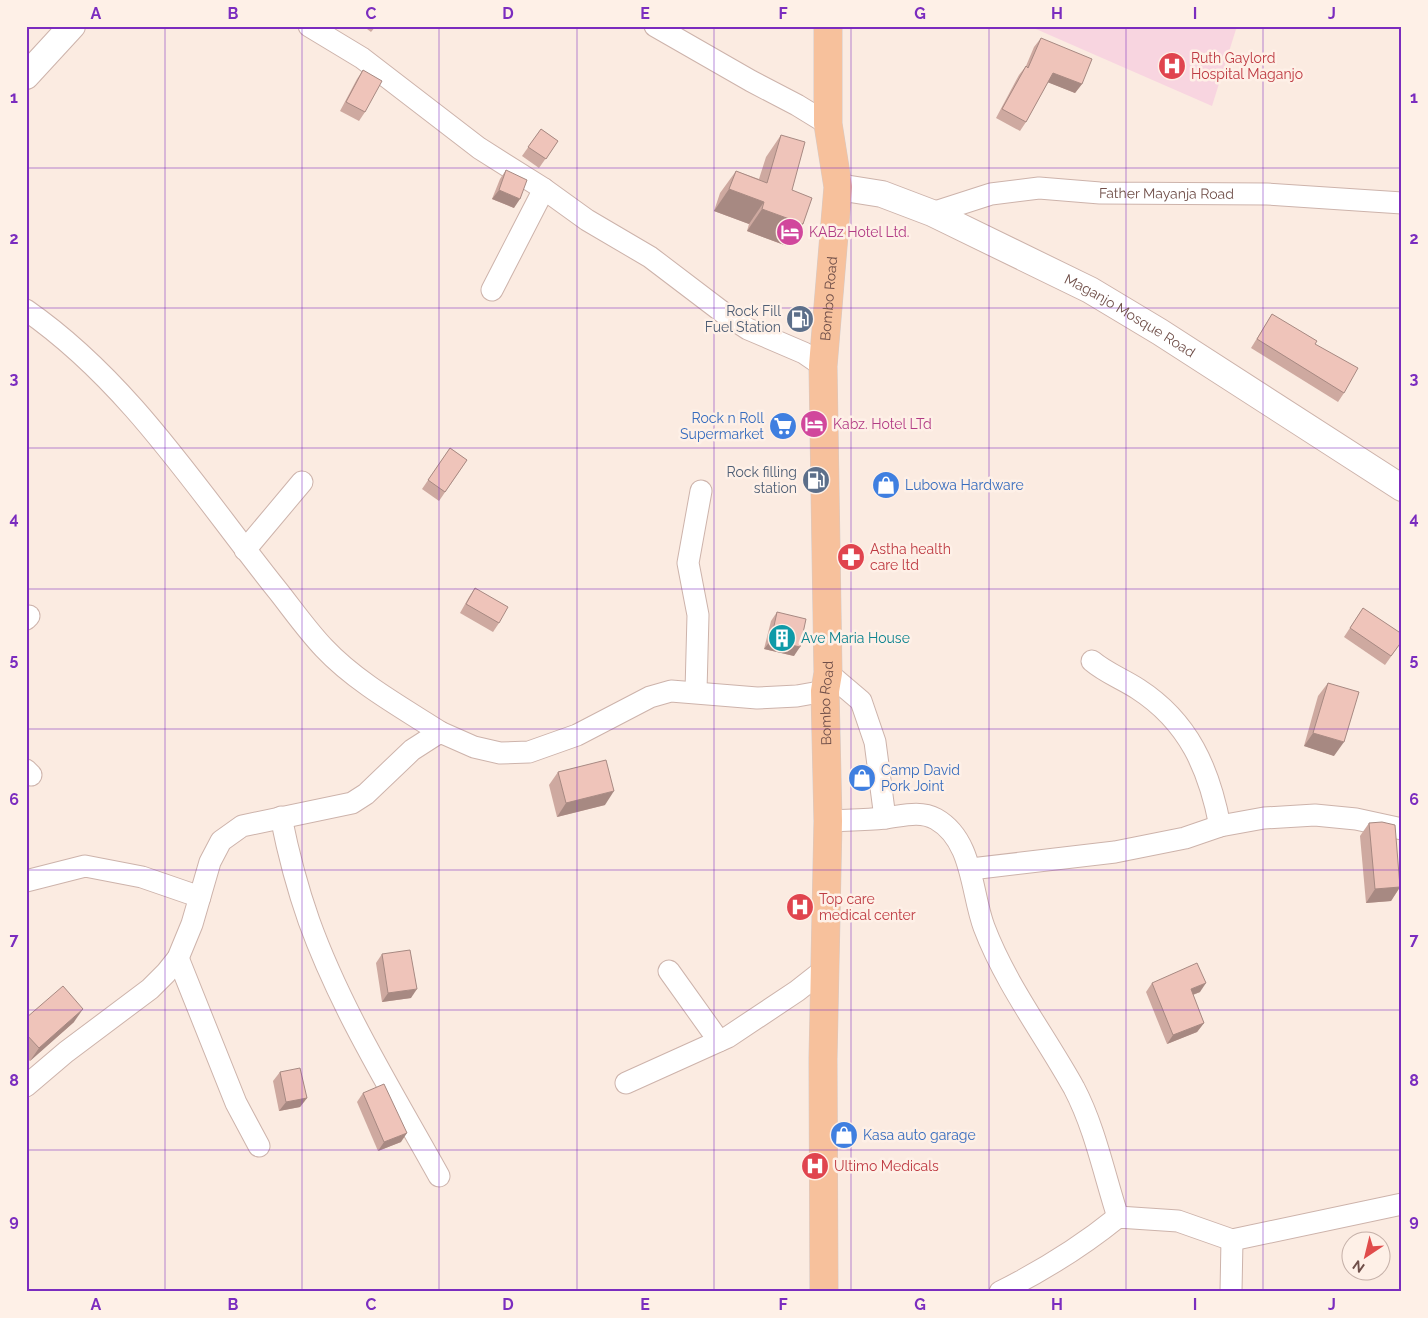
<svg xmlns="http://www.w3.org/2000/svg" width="1428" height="1318" font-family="Raleway,sans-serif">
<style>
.medical{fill:#f8d5e0}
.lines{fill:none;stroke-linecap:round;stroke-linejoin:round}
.minor-casing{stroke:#cdb3ab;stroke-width:23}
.tertiary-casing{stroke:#cdb3ab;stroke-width:28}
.primary-casing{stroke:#d4cac8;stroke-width:29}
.minor{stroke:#fff;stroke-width:21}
.tertiary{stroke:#fff;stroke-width:26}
.primary{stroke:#f7c19c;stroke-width:28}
.wall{fill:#cea9a0}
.shaded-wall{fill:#a78982}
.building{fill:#efc4ba;stroke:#a78982}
.grid{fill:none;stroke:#7b2cbf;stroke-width:1;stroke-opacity:0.55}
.labels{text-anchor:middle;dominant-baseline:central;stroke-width:5;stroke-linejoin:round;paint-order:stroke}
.health-label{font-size:14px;fill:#be3a42;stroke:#fef0e7;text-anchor:start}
.street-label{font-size:14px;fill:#704f49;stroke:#fef0e7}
.hotel-label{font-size:14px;fill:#b23c85;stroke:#fef0e7;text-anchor:start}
.service-label{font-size:14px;fill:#4e5e75;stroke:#fef0e7;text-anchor:end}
.shop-label{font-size:14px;fill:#366cbe;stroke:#fef0e7;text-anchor:start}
.culture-label{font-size:14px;fill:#0d838f;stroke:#fef0e7;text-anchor:start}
.neatline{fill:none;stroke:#7b2cbf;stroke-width:2}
.grid-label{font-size:16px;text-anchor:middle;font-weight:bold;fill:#7b2cbf}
</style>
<rect width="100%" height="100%" fill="#fbebe1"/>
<!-- medical -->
<path class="medical" d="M1029,26H1237L1212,106Z"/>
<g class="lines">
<!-- minor casing -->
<g class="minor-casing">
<g id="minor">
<path d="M309,26L362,58L479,148L544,189L587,220L650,257L725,314L748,329L804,353L823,366"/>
<path d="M655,26L751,81L797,105L828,124"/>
<path id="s1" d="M932,213L991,194L1039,188L1100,193L1267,194L1402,203"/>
<path d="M492,290L544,189"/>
<path d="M26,310C131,383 200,494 278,591C293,610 307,630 324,648C356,682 401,707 440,732"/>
<path d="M245,550L302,482"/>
<path d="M26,619L29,616"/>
<path d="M1092,661C1106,673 1123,679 1138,689C1189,722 1209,769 1220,826"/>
<path d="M828,673L861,701L875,742L885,818"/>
<path d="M696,691L698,615L688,563L701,491"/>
<path d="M26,770L31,775"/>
<path d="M281,817C288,852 297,887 309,921C341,1010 393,1093 439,1176"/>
<path d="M828,821C847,820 866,820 885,818C902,816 920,810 936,819C973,840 971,892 984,927C1006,985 1044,1034 1074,1088C1095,1128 1104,1174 1118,1217"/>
<path d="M971,869L1115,852L1185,838L1220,826L1264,818L1315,815L1356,819L1402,829"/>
<path d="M26,881L85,866L142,877L200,897"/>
<path d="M178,958L236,1103L259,1146"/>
<path d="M669,971L719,1041"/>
<path d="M626,1083L728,1037L797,991L825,969"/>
<path d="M26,1086L66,1052L150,989L166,973L178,958L192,924L210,862L221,841L242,826L352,803L366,794L412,750L440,732L474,747L500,753L529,752L577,735L650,697L671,691L757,698L797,696L825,691"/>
<path d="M1000,1292C1042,1271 1081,1247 1118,1217L1178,1221L1232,1240L1402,1204"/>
<path d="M1231,1292L1232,1240"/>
</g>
</g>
<!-- tertiary casing -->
<g class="tertiary-casing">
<g id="tertiary">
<path d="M26,76L72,26"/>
<path id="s2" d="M838,187L882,194L932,213L1090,290L1160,332L1402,488"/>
</g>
</g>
<!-- primary casing -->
<g class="primary-casing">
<g id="primary">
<path id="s3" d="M824,1292L823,1059L828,821L825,691L828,673L823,366L838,187L828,124V26"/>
</g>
</g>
<!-- minor -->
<use href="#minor" class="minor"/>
<!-- tertiary -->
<use href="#tertiary" class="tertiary"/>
<!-- primary -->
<use href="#primary" class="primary"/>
</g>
<!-- wall -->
<g class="wall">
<path d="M363,26H376L371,32Z"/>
<path d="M1041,38L1082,84L1075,93L1048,82L1026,122L1020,131L996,118L1019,75L1026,66L1034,47Z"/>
<path d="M363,70L365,112L359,121L340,111L357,79Z"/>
<path d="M541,129L558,141L539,168L522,156Z"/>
<path d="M781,135L792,190L803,224L787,246L747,231L749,224L714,211L720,193L736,171L759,179L766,157Z"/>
<path d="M506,170L514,208L492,199L500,179Z"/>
<path d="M1272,314L1344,393L1338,402L1251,348Z"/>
<path d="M450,448L467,460L439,501L422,489Z"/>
<path d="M475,588L499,623L493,632L460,613L469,597Z"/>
<path d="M1363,608L1402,641L1385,665L1344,637Z"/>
<path d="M777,612L794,656L764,649L771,621Z"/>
<path d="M1328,683L1334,756L1304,746L1318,696Z"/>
<path d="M558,772L605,805L557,817L549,785Z"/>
<path d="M1369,823L1400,887L1391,901L1366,903L1360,836Z"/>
<path d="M382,954L411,998L382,1002L376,963Z"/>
<path d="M1152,983L1200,992L1193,995L1204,1023L1197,1032L1167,1044L1146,992Z"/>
<path d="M26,1018L74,1022L30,1061L26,1058Z"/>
<path d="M280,1072L307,1098L300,1107L279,1111L273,1081Z"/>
<path d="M363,1093L401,1142L378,1151L357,1102Z"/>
</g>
<!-- shaded-wall -->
<g class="shaded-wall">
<path d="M1053,73L1082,84L1075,93L1047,82Z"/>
<path d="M729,189L764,202L749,224L714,211Z"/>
<path d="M499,190L520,199L514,208L492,199Z"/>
<path d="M762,209L803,224L787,246L747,231Z"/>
<path d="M771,640L800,647L794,656L764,649Z"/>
<path d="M1313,733L1344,742L1334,756L1304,746Z"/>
<path d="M614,791L605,805L557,817L566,803Z"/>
<path d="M1400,887L1391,901L1366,903L1375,889Z"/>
<path d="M1206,983L1200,992L1184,998L1191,989Z"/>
<path d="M417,989L411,998L382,1002L388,993Z"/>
<path d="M83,1009L74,1022L30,1061L39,1048Z"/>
<path d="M1204,1023L1197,1032L1167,1044L1173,1035Z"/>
<path d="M307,1098L300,1107L279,1111L286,1102Z"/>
<path d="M407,1133L401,1142L378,1151L384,1142Z"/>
</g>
<!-- building -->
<g class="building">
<path d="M1041,38L1092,59L1082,84L1053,73L1026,122L1002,109L1026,66L1028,68Z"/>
<path d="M363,70L382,81L365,112L346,102Z"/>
<path d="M541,129L558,141L546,159L528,147Z"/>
<path d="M781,135L805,142L792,190L812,198L803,224L762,209L764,202L729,189L736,171L767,183Z"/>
<path d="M506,170L527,180L520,199L499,190Z"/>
<path d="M1272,314L1317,341L1315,344L1358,368L1344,393L1257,339Z"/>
<path d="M450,448L467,460L445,492L428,480Z"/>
<path d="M475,588L508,607L499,623L466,604Z"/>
<path d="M1363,608L1402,634V641L1391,656L1350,628Z"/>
<path d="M777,612L806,619L800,647L771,640Z"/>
<path d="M1328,683L1359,692L1344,742L1313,733Z"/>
<path d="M606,760L614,791L566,803L558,772Z"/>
<path d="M1382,822L1395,825L1400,887L1375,889L1369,823Z"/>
<path d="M410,950L417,989L388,993L382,954Z"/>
<path d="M1197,963L1206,983L1191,989L1204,1023L1173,1035L1152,983Z"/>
<path d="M63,986L83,1009L39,1048L26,1034V1018Z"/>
<path d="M300,1068L307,1098L286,1102L280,1072Z"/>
<path d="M384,1084L407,1133L384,1142L363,1093Z"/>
</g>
<!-- grid -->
<path class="grid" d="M165,26V1292M302,26V1292M439,26V1292M577,26V1292M714,26V1292M851,26V1292M989,26V1292M1126,26V1292M1263,26V1292M26,168H1402M26,308H1402M26,448H1402M26,589H1402M26,729H1402M26,870H1402M26,1010H1402M26,1150H1402"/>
<!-- icons -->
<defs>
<g id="hospital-disc" transform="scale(1.4375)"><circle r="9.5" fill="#e0444e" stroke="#fef0e7"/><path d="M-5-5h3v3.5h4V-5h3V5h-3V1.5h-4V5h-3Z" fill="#fff"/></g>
<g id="hotel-disc" transform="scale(1.4375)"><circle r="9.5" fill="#d1479c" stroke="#fef0e7"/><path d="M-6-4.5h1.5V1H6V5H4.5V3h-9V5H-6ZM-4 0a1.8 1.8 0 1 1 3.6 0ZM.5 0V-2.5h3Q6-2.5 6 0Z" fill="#fff"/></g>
<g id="fuel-disc" transform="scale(1.4375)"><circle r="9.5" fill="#5c6f8a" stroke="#fef0e7"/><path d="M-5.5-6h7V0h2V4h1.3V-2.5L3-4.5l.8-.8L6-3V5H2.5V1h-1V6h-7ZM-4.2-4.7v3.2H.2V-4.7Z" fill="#fff"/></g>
<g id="supermarket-disc" transform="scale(1.4375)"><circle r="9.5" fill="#3f7fe0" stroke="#fef0e7"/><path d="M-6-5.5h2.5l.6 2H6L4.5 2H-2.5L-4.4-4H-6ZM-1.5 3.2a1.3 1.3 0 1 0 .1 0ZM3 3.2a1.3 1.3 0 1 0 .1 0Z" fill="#fff"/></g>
<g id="shop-disc" transform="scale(1.4375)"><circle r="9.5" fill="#3f7fe0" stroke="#fef0e7"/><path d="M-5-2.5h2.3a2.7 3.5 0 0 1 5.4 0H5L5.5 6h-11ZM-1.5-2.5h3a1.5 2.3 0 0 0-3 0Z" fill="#fff"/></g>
<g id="pharmacy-disc" transform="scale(1.4375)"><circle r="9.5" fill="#e0444e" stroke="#fef0e7"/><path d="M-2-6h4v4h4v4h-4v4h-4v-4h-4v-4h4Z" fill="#fff"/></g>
<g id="building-disc" transform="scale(1.4375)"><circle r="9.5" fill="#0f9aa8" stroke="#fef0e7"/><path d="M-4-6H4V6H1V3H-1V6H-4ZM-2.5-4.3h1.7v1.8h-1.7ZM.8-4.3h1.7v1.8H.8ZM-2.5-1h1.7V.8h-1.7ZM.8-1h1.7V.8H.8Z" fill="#fff"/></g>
</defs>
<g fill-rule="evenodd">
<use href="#hospital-disc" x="1172" y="66"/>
<use href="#hotel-disc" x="790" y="232"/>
<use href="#fuel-disc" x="800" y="319"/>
<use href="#hotel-disc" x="814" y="424"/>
<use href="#supermarket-disc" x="783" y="426"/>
<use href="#fuel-disc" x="816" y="480"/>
<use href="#shop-disc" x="886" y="485"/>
<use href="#pharmacy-disc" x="851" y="557"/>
<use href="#building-disc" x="782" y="638"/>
<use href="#shop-disc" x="862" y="778"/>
<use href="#hospital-disc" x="800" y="907"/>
<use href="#shop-disc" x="844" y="1135"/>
<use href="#hospital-disc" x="815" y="1166"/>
</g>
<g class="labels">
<!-- health labels -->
<g class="health-label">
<text x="1191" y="58">Ruth Gaylord<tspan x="1191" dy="16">Hospital Maganjo</tspan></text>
<text x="870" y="549">Astha health<tspan x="870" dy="16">care ltd</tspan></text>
<text x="819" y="899">Top care<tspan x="819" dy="16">medical center</tspan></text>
<text x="834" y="1166">Ultimo Medicals</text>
</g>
<!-- street labels -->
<g class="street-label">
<text stroke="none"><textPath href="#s1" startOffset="238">Father Mayanja Road</textPath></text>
<text stroke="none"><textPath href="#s3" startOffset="994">Bombo Road</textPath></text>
<text stroke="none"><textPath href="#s2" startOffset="321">Maganjo Mosque Road</textPath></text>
<text stroke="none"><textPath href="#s3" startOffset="589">Bombo Road</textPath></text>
</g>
<!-- hotel labels -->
<g class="hotel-label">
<text x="809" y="232">KABz Hotel Ltd.</text>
<text x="833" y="424">Kabz. Hotel LTd</text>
</g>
<!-- service labels -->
<g class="service-label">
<text x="781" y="311">Rock Fill<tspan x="781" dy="16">Fuel Station</tspan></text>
<text x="797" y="472">Rock filling<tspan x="797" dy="16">station</tspan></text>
</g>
<!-- shop labels -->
<g class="shop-label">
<text x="764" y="418" text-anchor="end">Rock n Roll<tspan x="764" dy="16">Supermarket</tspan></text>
<text x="905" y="485">Lubowa Hardware</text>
<text x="881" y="770">Camp David<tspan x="881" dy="16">Pork Joint</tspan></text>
<text x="863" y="1135">Kasa auto garage</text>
</g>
<!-- culture labels -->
<g class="culture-label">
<text x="801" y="638">Ave Maria House</text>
</g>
</g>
<!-- border -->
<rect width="1428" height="1318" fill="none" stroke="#fef0e7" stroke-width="55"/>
<!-- north arrow -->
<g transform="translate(1366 1256) rotate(215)"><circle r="24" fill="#fef0e7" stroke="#c5b0a8"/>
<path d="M0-4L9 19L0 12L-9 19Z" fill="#e04c4b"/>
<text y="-8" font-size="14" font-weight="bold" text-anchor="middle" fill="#704f49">N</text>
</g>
<rect x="28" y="28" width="1372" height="1262" class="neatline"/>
<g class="grid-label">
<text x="96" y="19">A</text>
<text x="233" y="19">B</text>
<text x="371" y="19">C</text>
<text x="508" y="19">D</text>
<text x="645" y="19">E</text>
<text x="783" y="19">F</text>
<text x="920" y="19">G</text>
<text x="1057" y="19">H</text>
<text x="1195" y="19">I</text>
<text x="1332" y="19">J</text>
<text x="14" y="103">1</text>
<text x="1414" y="103">1</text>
<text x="14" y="244">2</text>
<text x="1414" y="244">2</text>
<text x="14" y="384">3</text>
<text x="1414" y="384">3</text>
<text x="14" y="524">4</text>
<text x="1414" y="524">4</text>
<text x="14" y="665">5</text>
<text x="1414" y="665">5</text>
<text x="14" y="805">6</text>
<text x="1414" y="805">6</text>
<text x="14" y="945">7</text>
<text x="1414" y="945">7</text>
<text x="14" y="1086">8</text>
<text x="1414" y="1086">8</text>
<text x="14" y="1226">9</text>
<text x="1414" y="1226">9</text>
<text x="96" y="1310">A</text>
<text x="233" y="1310">B</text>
<text x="371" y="1310">C</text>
<text x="508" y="1310">D</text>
<text x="645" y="1310">E</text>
<text x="783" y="1310">F</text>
<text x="920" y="1310">G</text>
<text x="1057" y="1310">H</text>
<text x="1195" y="1310">I</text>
<text x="1332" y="1310">J</text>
</g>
</svg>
